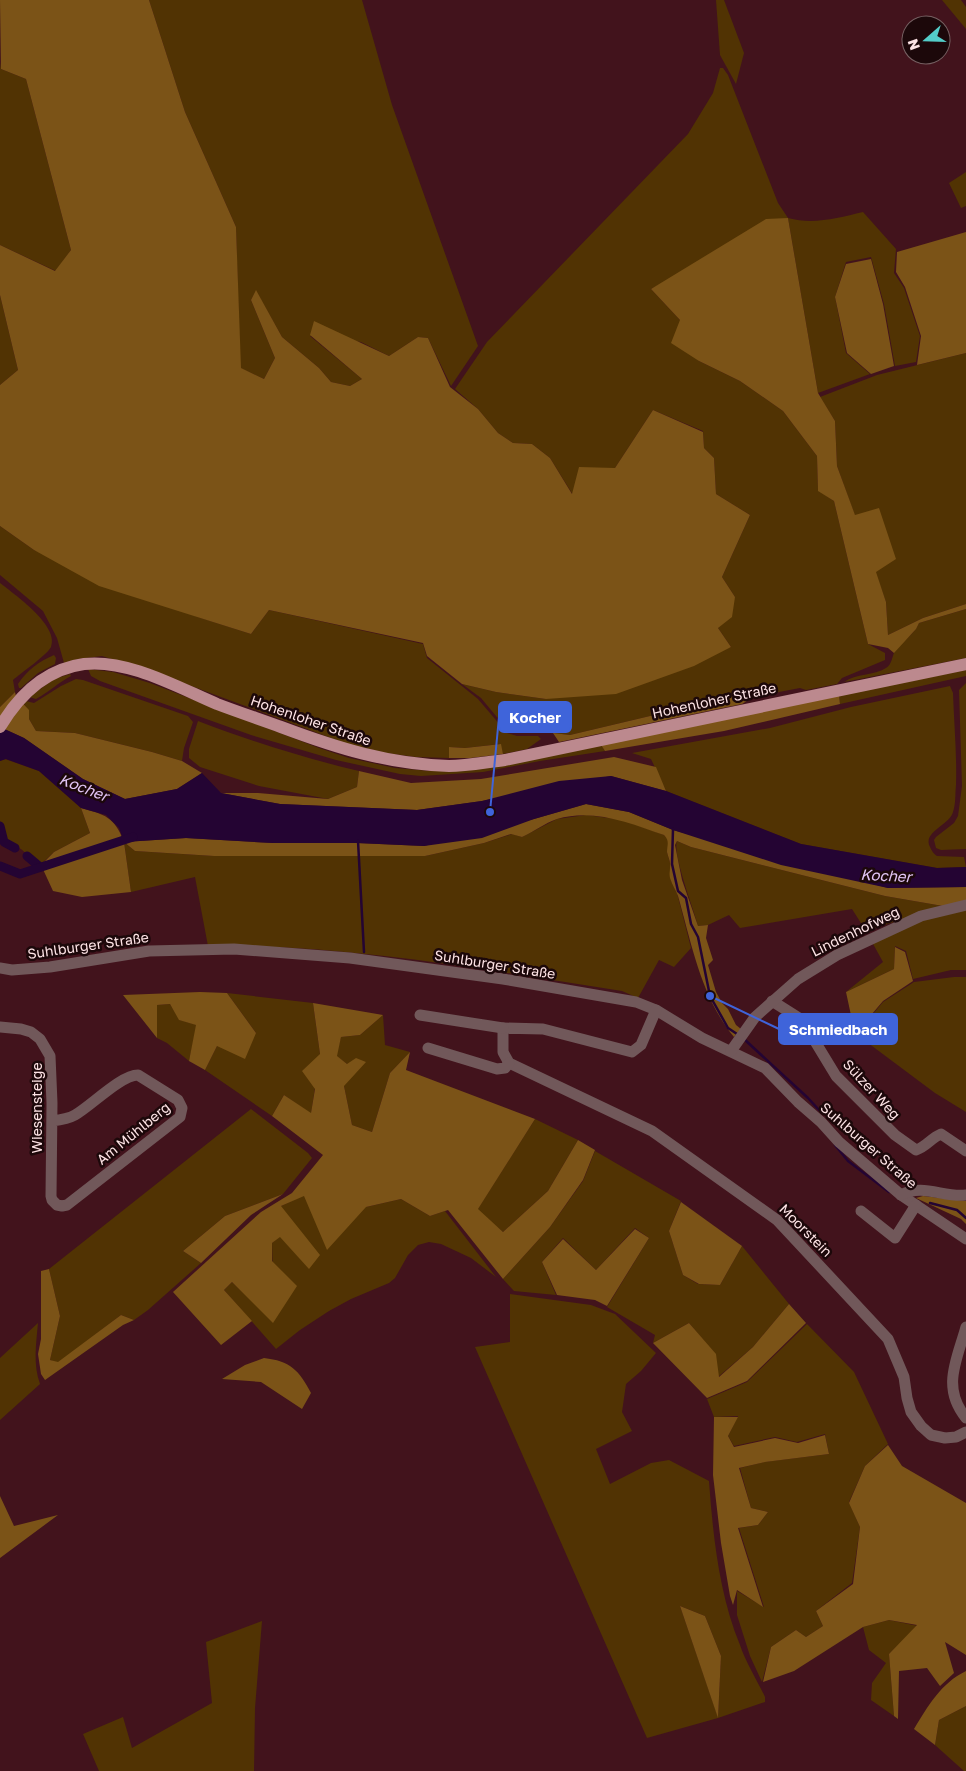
<svg xmlns="http://www.w3.org/2000/svg" width="966" height="1771" font-family="'Golos Text',sans-serif">
<style>
.green{fill:#513303;fill-rule:evenodd}
.forest{fill:#7b5317}
.water{fill:#240433}
.lines{fill:none;stroke-linecap:round;stroke-linejoin:round}
.stream{stroke:#240433;stroke-width:2.5}
.canal{stroke:#240433;stroke-width:9}
.minor{stroke:#71585a;stroke-width:11}
.major{stroke:#bc898e;stroke-width:12}
.labels{text-anchor:middle;dominant-baseline:central;stroke-width:5;stroke-linejoin:round;paint-order:stroke}
.street-label{font-size:14px;fill:#fee4e6;stroke:#1c080a}
.water-label{font-size:15px;font-style:italic;fill:#e1c4f4;stroke:#1c080a}
.leader{fill:none;stroke:#3f64da;stroke-width:2}
.callout-dot{fill:#3f64da;stroke:#1c080a;stroke-width:2}
.callout{fill:#3f64da;stroke:#3f64da;stroke-width:2}
.callout-label{font-size:15px;text-anchor:middle;font-weight:bold;fill:#fff}
</style>
<rect width="100%" height="100%" fill="#42131c"/>
<!-- green -->
<g class="green">
<path d="M149,0H362L392,105L478,346L451,386L428,338L418,337L389,356L361,342L310,336L362,379L350,386L331,382L319,368L282,337L256,291L251,300L275,358L264,379L240,368L236,227L185,112Z"/>
<path d="M716,0H724L744,53L736,84L720,55Z"/>
<path d="M942,0H961L966,7V29Z"/>
<path d="M0,62L1,69L26,79L71,250L56,271L0,245Z"/>
<path d="M720,68H723L728,75L778,203L788,218C813,225 838,218 863,212L896,249L894,273L904,288L920,336L916,362L895,366L884,304L871,257L846,262L835,297L846,353L870,374L818,393L788,218L651,289L680,320L699,361L740,381L783,411L817,456L818,490L834,501L868,644L885,653V660L842,678L837,684L806,690L800,688L753,697L747,693L570,735L512,729L501,722L481,698L462,684L496,692L546,699L731,647L718,628L735,597L722,577L750,515L716,494L714,458L704,448L703,431L653,410L615,468L573,495L550,458L532,444L513,443L498,433L478,409L455,389L487,342L688,134L713,93Z"/>
<path d="M966,172V206L961,208L949,183Z"/>
<path d="M0,295L18,370L0,385Z"/>
<path d="M966,353V604L923,618L888,635L886,602L837,466L835,421L820,397L877,375Z"/>
<path d="M0,526L34,550L198,617L251,634L269,610L423,644L427,658L478,699L507,733L517,736H538L541,739L527,749L503,754L500,744L465,748L449,747V758L416,757L386,753L347,744L159,674L102,656L78,659L64,663L57,638L43,611L0,575Z"/>
<path d="M0,583C14,594 60,626 51,647C47,655 21,673 13,680L15,692L0,707Z"/>
<path d="M966,609V658L844,682C856,673 874,676 886,668C892,665 892,656 895,651C902,641 914,635 919,623Z"/>
<path d="M54,655L56,658L55,664L38,673L21,688H19L18,684C27,670 40,661 54,655Z"/>
<path d="M88,669L113,672L150,683L319,748L349,758L395,768L430,771L601,745L605,751L540,761L483,772L421,776L400,774L336,760L251,735L100,681L91,676Z"/>
<path d="M966,670V676L840,704L839,695Z"/>
<path d="M70,674L71,676C59,682 49,692 36,699L29,697L54,679Z"/>
<path d="M76,679L83,680L188,716L193,722L184,748L182,761L152,752L75,733L36,731L29,719L28,710L24,704L26,701L34,703L61,686Z"/>
<path d="M966,683V849L941,850L936,848L934,840L936,837L954,823L958,816L962,786L959,690Z"/>
<path d="M950,686L953,693C954,724 957,755 956,785C955,794 956,803 953,812C950,825 922,832 930,847C932,851 933,853 937,856L964,857L966,867L937,868L801,844L666,791L651,759L632,753L770,728L851,707Z"/>
<path d="M198,721C250,741 304,758 359,771L357,787L328,799L259,786L200,767L189,758V749Z"/>
<path d="M5,759L39,771L81,808L90,833L54,852L40,865L21,849L5,841L0,821V761Z"/>
<path d="M586,815L624,820L664,835L667,838L669,844L667,852L671,866V881L677,893L691,948L674,967L659,960L638,998L622,991C485,970 347,944 208,946L195,877L131,892L124,842L135,851L214,856H425L484,843L512,834L522,837L557,819Z"/>
<path d="M677,841L691,847L885,896L943,906L866,931L852,909L740,928L729,915L708,925L698,926C694,910 672,853 677,841Z"/>
<path d="M966,909V970H951L913,979L906,951L895,946L894,969L846,992L883,962L872,942L923,918Z"/>
<path d="M954,977H966V1112L935,1093L856,1034L883,1002L914,982Z"/>
<path d="M227,993L313,1003L320,1054L311,1114L284,1095L272,1116L205,1070L217,1046L256,1033Z"/>
<path d="M170,1004L180,1020L197,1025L189,1061L167,1043L157,1038V1005Z"/>
<path d="M383,1015L385,1045L410,1052L390,1073L372,1132L352,1125L344,1086L347,1064L336,1056L341,1037L360,1035Z"/>
<path d="M251,1109L308,1153L312,1158L283,1194L225,1216L183,1251L201,1263L148,1310L134,1320L121,1315L58,1363L50,1360L60,1316L49,1269Z"/>
<path d="M535,1119L578,1140L548,1191L503,1232L477,1210Z"/>
<path d="M595,1151L681,1201L669,1231L683,1275L698,1284L720,1285L742,1246L789,1304L753,1347L718,1377L715,1354L689,1323L653,1343L655,1335L607,1307L649,1238L635,1228L596,1270L563,1238L542,1262L556,1295L514,1291L503,1279L550,1227L583,1181Z"/>
<path d="M304,1195L366,1207L401,1199L430,1216L445,1211L496,1277L471,1258L441,1244L429,1242L418,1245L408,1255L395,1278L389,1283L351,1299L329,1311L300,1330L276,1349L224,1290L232,1282L274,1322L272,1243L280,1236L281,1206Z"/>
<path d="M510,1294L591,1305L615,1314L656,1353L641,1371L626,1384L622,1412L632,1431L596,1449L610,1484L651,1463L669,1460L709,1481C713,1536 719,1594 740,1645C746,1663 757,1680 765,1697V1702L718,1718L647,1738L475,1347L510,1342ZM680,1606L705,1616L721,1656L718,1717Z"/>
<path d="M38,1323C36,1345 33,1364 40,1384L0,1420V1358Z"/>
<path d="M807,1324L854,1372L888,1444L865,1466L849,1502L860,1527L852,1583L816,1611L823,1626L806,1637L796,1630L771,1647L762,1682L750,1656L737,1615V1591L764,1607L739,1528L758,1525L768,1512L751,1508L740,1468L764,1462L829,1454L825,1434L797,1442L775,1437L734,1446L728,1436L738,1416L714,1417L707,1399L747,1382Z"/>
<path d="M889,1620L918,1626L889,1654L894,1716L871,1700L872,1683L886,1663L869,1650L863,1627Z"/>
<path d="M262,1621L255,1708L254,1771H99L83,1734L123,1717L132,1748L212,1703L206,1642Z"/>
<path d="M966,1706V1771H964L935,1745L939,1720Z"/>
</g>
<!-- forest -->
<g class="forest">
<path d="M0,0H149L185,112L236,227L241,368L264,379L275,358L251,300L256,290L282,337L319,368L331,382L350,386L362,379L310,335L314,321L389,356L418,337L428,338L450,387L478,409L498,433L513,443L532,444L550,458L572,494L579,467L615,468L653,410L703,432L704,448L714,458L716,494L750,515L722,577L735,597L732,617L718,628L731,647L694,666L616,694L546,699L496,692L462,684L427,656L423,643L269,610L251,634L99,586L34,550L0,526V385L18,370L0,295V245L55,271L71,250L26,79L1,69Z"/>
<path d="M788,218L818,393L835,421L837,466L855,515L879,508L896,559L876,572L886,602L888,635L923,618L966,604V609L919,623L916,629L894,653L888,648L868,644L834,501L818,491L817,456L783,411L740,381L699,361L671,343L680,320L651,289L766,219Z"/>
<path d="M966,232V353L917,365L921,336L905,287L896,272L897,252Z"/>
<path d="M871,259L883,304L894,366L871,374L847,353L835,297L846,264Z"/>
<path d="M15,692L16,696L29,710V719L36,731L75,733L152,752L182,761L202,773L177,789L125,799L83,779L24,738L0,727V707Z"/>
<path d="M747,693L753,697L742,704L559,742L553,733L570,735Z"/>
<path d="M839,695L840,704L724,731L605,751L601,745Z"/>
<path d="M501,744L503,754L470,758H449V747L465,748Z"/>
<path d="M614,757L656,767L666,791L611,776L482,801L417,810L280,804L221,793H258L328,799L357,787L359,771L411,783L481,779Z"/>
<path d="M586,804L629,812L673,830L888,888L966,887V902L943,906L885,896L691,847L677,841L675,845L682,880L698,926L708,925L706,938L713,960L708,965L716,992L722,1003L728,1009L736,1025L741,1029L734,1037C701,997 692,945 678,896C676,890 672,885 670,878C669,873 670,872 670,867C671,862 668,857 667,852C667,845 670,841 664,835C630,823 593,808 557,819C545,823 533,832 522,837L511,834L484,843L425,856H214L135,851L124,842L131,892L82,897L53,891L41,865L54,852L90,833L81,808C105,815 114,816 124,842L186,838L273,843H357L424,846L534,819Z"/>
<path d="M895,947L905,952L913,981L883,1001L855,1034L846,992L894,969Z"/>
<path d="M200,992L227,993L256,1033L245,1059L217,1046L205,1070L189,1061L196,1025L179,1020L170,1004L157,1005V1038L123,995Z"/>
<path d="M313,1003L383,1015L360,1035L341,1037L337,1056L347,1064L356,1058L366,1062L344,1086L352,1125L372,1132L390,1073L410,1052L406,1070L535,1119L478,1209L503,1232L548,1191L578,1140L595,1150L583,1180L550,1227L503,1279L448,1210L430,1216L401,1199L366,1207L327,1250L304,1196L281,1206L320,1255L309,1269L280,1237L272,1243V1261L297,1286L273,1323L232,1282L224,1290L252,1321L221,1345L173,1292L261,1212L292,1193L323,1155L272,1116L284,1095L311,1113L315,1089L302,1071L320,1054Z"/>
<path d="M283,1194L251,1215L201,1263L183,1251L225,1216Z"/>
<path d="M923,1196L966,1201V1224L961,1219L916,1198Z"/>
<path d="M681,1202L742,1246L720,1285L699,1284L683,1275L669,1231Z"/>
<path d="M635,1229L649,1238L607,1306L595,1300L557,1295L542,1262L563,1239L596,1270Z"/>
<path d="M49,1269L60,1316L50,1360L58,1362L121,1315L134,1320L123,1325L45,1380L41,1374L38,1354L41,1339V1271Z"/>
<path d="M789,1304L806,1323L747,1381L707,1398L653,1343L689,1323L716,1354L719,1377L753,1347Z"/>
<path d="M264,1358C290,1361 299,1370 311,1393L302,1409L261,1382L222,1379L245,1365Z"/>
<path d="M714,1417H738L728,1436L734,1447L775,1438L798,1443L825,1435L829,1454L765,1462L739,1468L751,1508L768,1512L758,1525L738,1528L763,1607L737,1590L733,1605L730,1596L721,1543L713,1475Z"/>
<path d="M888,1445L902,1466L966,1503V1655L945,1642L954,1673L940,1686L927,1668L899,1671L898,1719L894,1716L889,1654L917,1625L889,1620L863,1627L794,1671L763,1682L771,1647L796,1630L806,1637L823,1626L816,1611L853,1584L860,1527L849,1503L865,1466Z"/>
<path d="M0,1496L14,1526L58,1515L0,1558Z"/>
<path d="M680,1606L705,1616L721,1656L718,1718Z"/>
<path d="M966,1671V1706L939,1720L935,1745L914,1729C928,1706 941,1683 966,1671Z"/>
</g>
<!-- water -->
<path class="water" d="M0,727L24,738L83,779L125,799L177,789L202,773L221,793L280,804L417,810L482,801L559,781L611,776L666,791L801,844L937,868L966,867V887L888,888L781,865L673,830L629,812L586,804L534,819L482,838L424,846L357,843H273L186,838L124,842L119,828L106,815L81,808L39,771L6,759L0,761Z"/>
<g class="lines">
<!-- stream -->
<g class="stream">
<path d="M673,829L672,864L678,891L686,898L691,924L698,937L710,996L728,1028L737,1034"/>
<path d="M358,841L364,952"/>
<path d="M744,1039L808,1098L819,1110"/>
<path d="M835,1145L848,1161L889,1192"/>
<path d="M930,1203L957,1210L966,1218"/>
</g>
<!-- canal -->
<g class="canal">
<path d="M0,826L4,842L15,848"/>
<path d="M27,856L40,867"/>
<path d="M0,866L20,874L133,837"/>
</g>
<!-- minor -->
<g class="minor">
<path d="M0,968L12,970L50,967L149,951L234,949L350,958L503,979L636,1002L656,1010L702,1038L765,1068L798,1102L821,1122L839,1142L901,1195L966,1239"/>
<path d="M772,1001L802,1020L836,1076L895,1135L916,1150C926,1147 931,1138 941,1134L966,1151"/>
<path d="M656,1010L641,1045L632,1052L543,1029L503,1028V1052L509,1063L652,1131L777,1220L888,1339L904,1377L907,1398L911,1412L921,1426L931,1435L945,1438L956,1437L966,1432"/>
<path d="M420,1015L503,1028"/>
<path d="M0,1027L21,1029L31,1032L40,1039L50,1056L52,1103L51,1196L52,1200L57,1205L62,1206L67,1205L180,1117L182,1108L178,1100L138,1075C121,1075 91,1106 75,1115C68,1119 60,1120 52,1121"/>
<path d="M428,1048L497,1069L505,1068L509,1063"/>
<path d="M731,1051L755,1017L798,979L837,955L921,916L966,905"/>
<path d="M901,1195C923,1183 944,1198 966,1195"/>
<path d="M861,1211L895,1238L916,1205"/>
<path d="M966,1327C957,1360 941,1387 966,1418"/>
</g>
<!-- major -->
<path class="major" d="M0,727C19,695 46,669 84,664C128,659 177,687 217,704C238,712 259,719 281,727C337,748 388,764 449,766C467,766 487,762 505,760L966,664"/>
</g>
<g class="labels">
<!-- street labels -->
<g class="street-label">
<text transform="translate(714 700) rotate(-12)">Hohenloher Straße</text>
<text transform="translate(311 720) rotate(19)">Hohenloher Straße</text>
<text transform="translate(855 931) rotate(-26)">Lindenhofweg</text>
<text transform="translate(88 945) rotate(-8)">Suhlburger Straße</text>
<text transform="translate(495 964) rotate(9)">Suhlburger Straße</text>
<text transform="translate(872 1089) rotate(47)">Sülzer Weg</text>
<text transform="translate(36 1108) rotate(-90)">Wiesensteige</text>
<text transform="translate(133 1133) rotate(-39)">Am Mühlberg</text>
<text transform="translate(869 1145) rotate(41)">Suhlburger Straße</text>
<text transform="translate(806 1230) rotate(45)">Moorstein</text>
</g>
<!-- water labels -->
<g class="water-label">
<text transform="translate(84 787) rotate(21)">Kocher</text>
<text transform="translate(886 875) rotate(3)">Kocher</text>
</g>
</g>
<!-- callouts -->
<path class="leader" d="M490 812L499 717M710 996L779 1029"/>
<g class="callout-dot">
<circle cx="490" cy="812" r="5"/>
<circle cx="710" cy="996" r="5"/>
</g>
<g class="callout">
<rect x="499" y="702" width="72" height="30" rx="5"/>
<rect x="779" y="1014" width="118" height="30" rx="5"/>
</g>
<g class="callout-label">
<text x="535" y="723">Kocher</text>
<text x="838" y="1035">Schmiedbach</text>
</g>
<!-- north arrow -->
<g transform="translate(926 40) rotate(250)"><circle r="24" fill="#1c080a" stroke="#766062"/>
<path d="M0-4L9 19L0 12L-9 19Z" fill="#53cdc9"/>
<text y="-8" font-size="14" font-weight="bold" text-anchor="middle" fill="#fee4e6">N</text>
</g>
</svg>
